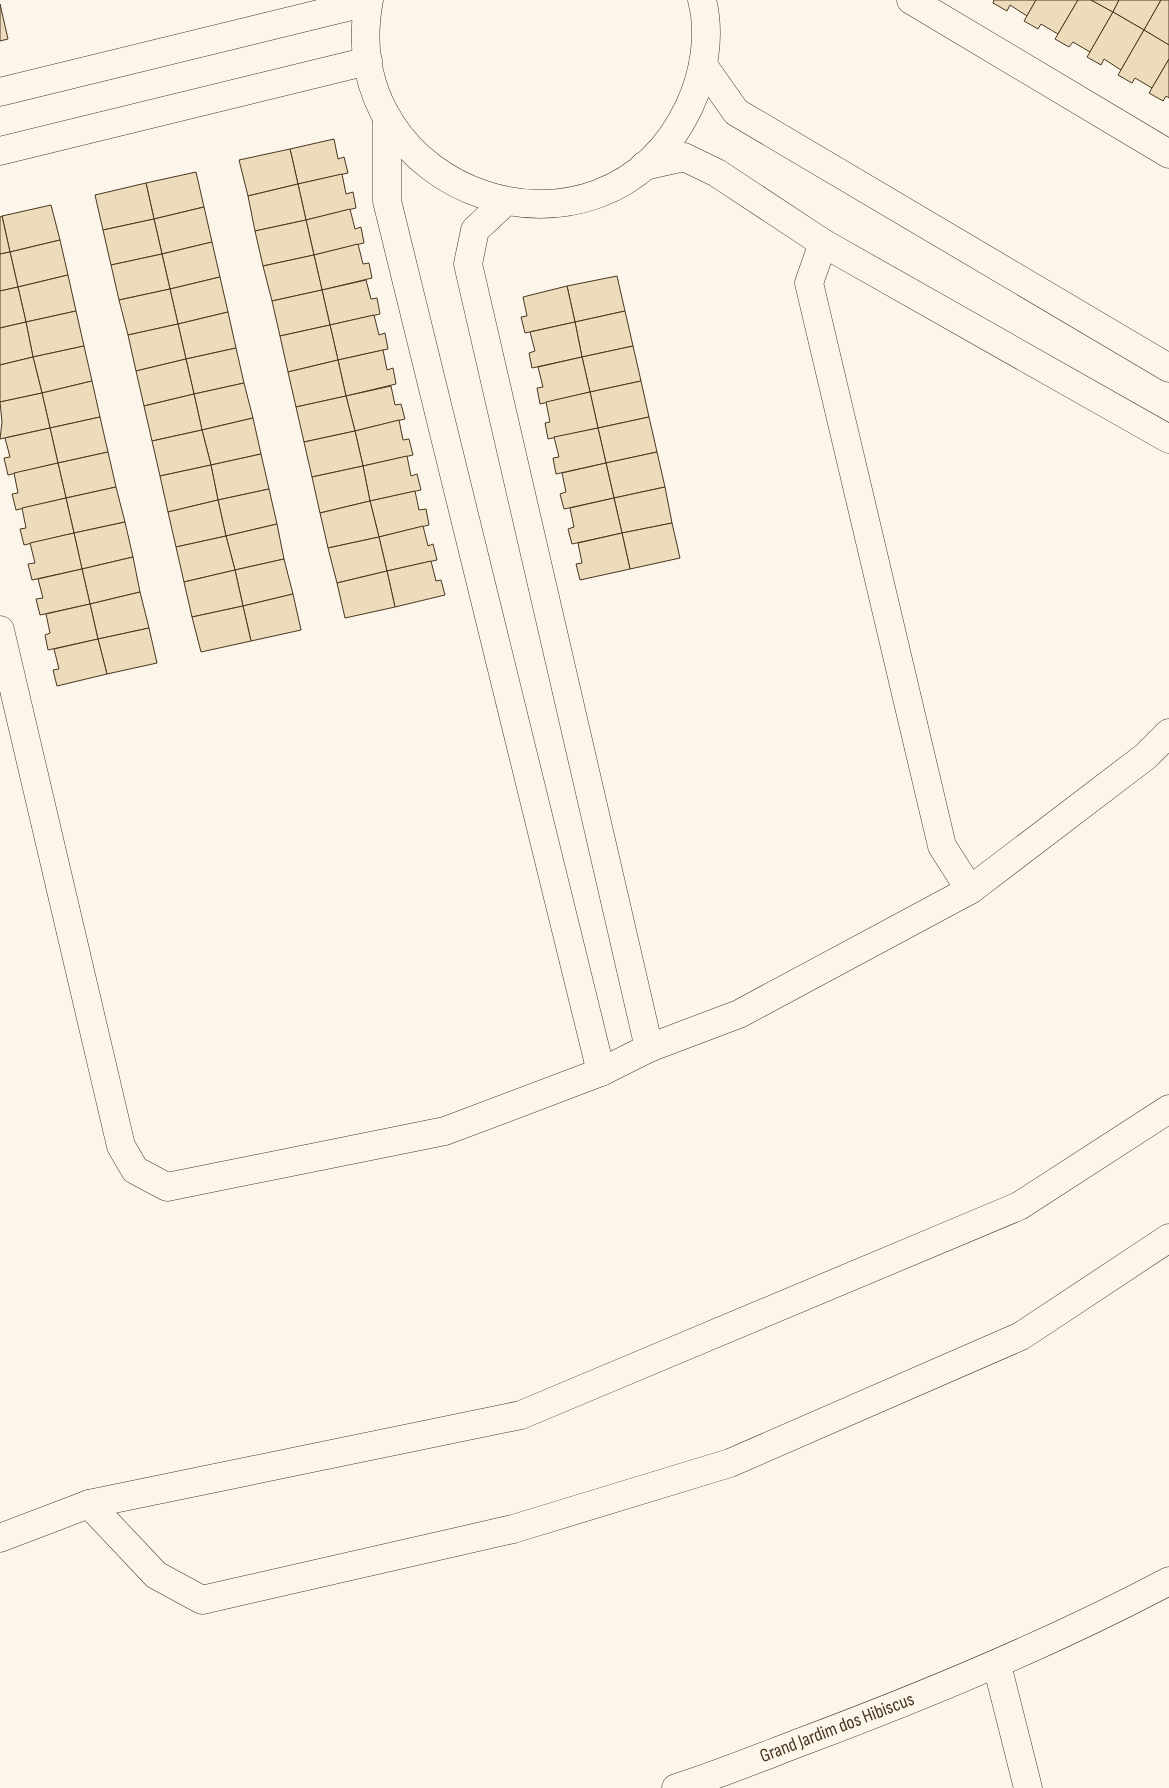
<svg xmlns="http://www.w3.org/2000/svg" width="1169" height="1788" font-family="'Sofia Sans Condensed',sans-serif">
<style>
.building{fill:#ecdcbc;stroke:#4a3520}
.lines{fill:none;stroke-linecap:round;stroke-linejoin:round}
.minor-casing{stroke:#4a3520;stroke-width:29}
.minor{stroke:#fbf6e9;stroke-width:28}
.labels{text-anchor:middle;dominant-baseline:central;stroke-width:4;stroke-linejoin:round;paint-order:stroke}
.street-label{font-size:19px;fill:#4a3520;stroke:#fbf6e9}
</style>
<rect width="100%" height="100%" fill="#fbf6e9"/>
<!-- building -->
<g class="building">
<path d="M994,0H1036L1027,16L1010,5L1007,11L993,3Z"/>
<path d="M1036,0H1078L1058,34L1041,24L1038,29L1024,21Z"/>
<path d="M1078,0H1091L1113,12L1090,52L1073,42L1069,47L1055,39Z"/>
<path d="M1091,0H1119L1113,12Z"/>
<path d="M1119,0H1161L1144,30L1113,12Z"/>
<path d="M1161,0H1169V45L1144,30Z"/>
<path d="M0,4L8,39L0,41Z"/>
<path d="M1113,12L1144,30L1121,70L1104,59L1101,65L1087,57Z"/>
<path d="M1144,30L1169,45V59L1152,88L1135,78L1132,83L1118,75Z"/>
<path d="M1169,59V98L1166,96L1163,101L1149,93Z"/>
<path d="M334,139L338,159L344,157L348,173L298,184L290,149Z"/>
<path d="M290,149L298,184L248,196L239,160Z"/>
<path d="M196,172L204,207L154,219L146,183Z"/>
<path d="M342,174L346,194L353,192L356,208L306,220L298,184Z"/>
<path d="M146,183L154,219L103,230L95,195Z"/>
<path d="M298,184L306,220L255,231L248,196Z"/>
<path d="M51,205L60,240L10,252L2,216Z"/>
<path d="M204,207L212,242L162,254L154,219Z"/>
<path d="M350,209L355,229L361,227L364,243L314,255L306,220Z"/>
<path d="M2,216L10,252L0,254V217Z"/>
<path d="M154,219L162,254L111,265L103,230Z"/>
<path d="M306,220L314,255L263,266L255,231Z"/>
<path d="M60,240L68,275L18,287L10,252Z"/>
<path d="M212,242L220,277L170,289L162,254Z"/>
<path d="M358,244L363,264L369,263L372,278L322,290L314,255Z"/>
<path d="M10,252L18,287L0,291V254Z"/>
<path d="M162,254L170,289L119,300L111,265Z"/>
<path d="M314,255L322,290L272,301L263,266Z"/>
<path d="M68,275L76,311L26,322L18,287Z"/>
<path d="M617,276L625,311L575,322L567,286Z"/>
<path d="M220,277L228,312L178,324L170,289Z"/>
<path d="M366,280L371,299L377,298L380,314L330,325L322,290Z"/>
<path d="M567,286L575,322L525,333L521,317L527,316L523,297Z"/>
<path d="M18,287L26,322L0,328V291Z"/>
<path d="M170,289L178,324L128,335L119,300Z"/>
<path d="M322,290L330,325L280,336L272,301Z"/>
<path d="M76,311L84,346L33,357L26,322Z"/>
<path d="M625,311L633,346L582,357L575,322Z"/>
<path d="M228,312L236,348L186,359L178,324Z"/>
<path d="M374,315L379,335L385,333L388,349L338,360L330,325Z"/>
<path d="M26,322L33,357L0,365V328Z"/>
<path d="M575,322L582,357L532,368L529,353L535,351L530,332Z"/>
<path d="M178,324L186,359L136,371L128,335Z"/>
<path d="M330,325L338,360L288,372L280,336Z"/>
<path d="M84,346L92,381L42,393L33,357Z"/>
<path d="M633,346L641,381L590,392L582,357Z"/>
<path d="M236,348L244,383L194,394L186,359Z"/>
<path d="M383,350L387,370L393,368L396,384L346,396L338,360Z"/>
<path d="M33,357L42,393L0,402V365Z"/>
<path d="M582,357L590,392L540,404L537,388L543,387L538,367Z"/>
<path d="M186,359L194,394L144,406L136,371Z"/>
<path d="M338,360L346,396L296,407L288,372Z"/>
<path d="M92,381L100,417L50,428L42,393Z"/>
<path d="M641,381L649,417L598,428L590,392Z"/>
<path d="M244,383L253,418L202,430L194,394Z"/>
<path d="M391,386L395,405L401,404L405,419L355,431L346,396Z"/>
<path d="M590,392L598,428L548,439L545,423L550,422L546,402Z"/>
<path d="M42,393L50,428L0,439L2,422L0,402Z"/>
<path d="M194,394L202,430L152,441L144,406Z"/>
<path d="M346,396L355,431L304,442L296,407Z"/>
<path d="M100,417L108,452L58,463L50,428Z"/>
<path d="M649,417L657,452L606,463L598,428Z"/>
<path d="M253,418L261,454L211,465L202,430Z"/>
<path d="M399,420L403,440L409,439L413,455L363,466L355,431Z"/>
<path d="M50,428L58,463L8,475L4,458L10,457L5,438Z"/>
<path d="M598,428L606,463L556,474L553,458L559,457L554,437Z"/>
<path d="M202,430L211,465L160,476L152,441Z"/>
<path d="M355,431L363,466L312,477L304,442Z"/>
<path d="M108,452L116,487L66,498L58,463Z"/>
<path d="M657,452L665,487L614,498L606,463Z"/>
<path d="M261,454L269,489L218,500L211,465Z"/>
<path d="M407,456L411,476L417,474L421,490L370,501L363,466Z"/>
<path d="M58,463L66,498L16,510L12,494L18,493L14,473Z"/>
<path d="M606,463L614,498L564,509L560,494L566,492L562,473Z"/>
<path d="M211,465L218,500L168,512L160,476Z"/>
<path d="M363,466L370,501L320,513L312,477Z"/>
<path d="M116,487L125,522L74,533L66,498Z"/>
<path d="M665,487L672,523L622,533L614,498Z"/>
<path d="M269,489L277,524L226,536L218,500Z"/>
<path d="M415,491L419,510L426,509L429,525L379,537L370,501Z"/>
<path d="M66,498L74,533L24,545L20,529L26,528L22,508Z"/>
<path d="M614,498L622,533L572,544L568,529L574,527L570,508Z"/>
<path d="M218,500L226,536L176,547L168,512Z"/>
<path d="M370,501L379,537L328,548L320,513Z"/>
<path d="M125,522L133,557L82,569L74,533Z"/>
<path d="M672,523L680,558L630,569L622,533Z"/>
<path d="M277,524L284,559L235,570L226,536Z"/>
<path d="M423,526L428,546L433,544L437,560L387,571L379,537Z"/>
<path d="M74,533L82,569L32,580L28,564L35,563L30,543Z"/>
<path d="M622,533L630,569L580,580L576,564L582,563L578,543Z"/>
<path d="M226,536L235,570L184,582L176,547Z"/>
<path d="M379,537L387,571L337,583L328,548Z"/>
<path d="M133,557L140,592L90,604L82,569Z"/>
<path d="M284,559L293,594L243,606L235,570Z"/>
<path d="M431,561L436,581L441,580L445,595L395,607L387,571Z"/>
<path d="M82,569L90,604L40,615L36,599L43,598L38,579Z"/>
<path d="M235,570L243,606L192,617L184,582Z"/>
<path d="M387,571L395,607L345,618L337,583Z"/>
<path d="M140,592L149,628L98,639L90,604Z"/>
<path d="M293,594L301,630L251,641L243,606Z"/>
<path d="M90,604L98,639L48,650L45,635L50,633L46,614Z"/>
<path d="M243,606L251,641L201,652L192,617Z"/>
<path d="M149,628L157,663L107,674L98,639Z"/>
<path d="M98,639L107,674L57,686L53,670L59,669L54,649Z"/>
</g>
<g class="lines">
<!-- minor casing -->
<g class="minor-casing">
<g id="minor">
<path d="M369,0C332,196 604,287 689,107C704,75 711,35 702,0"/>
<path d="M911,0L1169,154"/>
<path d="M703,65L736,112L1169,368"/>
<path d="M0,92L368,2"/>
<path d="M387,117V201L601,1072"/>
<path d="M0,151L368,61"/>
<path d="M644,166L684,157L717,173L823,243L1169,439"/>
<path d="M505,202L475,230L468,264L649,1048"/>
<path d="M823,243L809,283L942,846L970,890"/>
<path d="M0,630L121,1146L135,1170L167,1187L445,1131L601,1072L649,1048L739,1014L970,890L1146,756L1169,733"/>
<path d="M89,1504L156,1575L202,1600L513,1529L730,1463L1021,1336L1169,1238"/>
<path d="M0,1538L89,1504L521,1415L1019,1206L1169,1109"/>
<path d="M997,1665L1028,1788"/>
<path d="M676,1788C718,1775 759,1758 801,1742C927,1695 1050,1644 1169,1581"/>
</g>
</g>
<!-- minor -->
<use href="#minor" class="minor"/>
</g>
<g class="labels">
<!-- street labels -->
<g class="street-label">
<text transform="translate(837 1728) rotate(-21)">Grand Jardim dos Hibiscus</text>
</g>
</g>
</svg>
